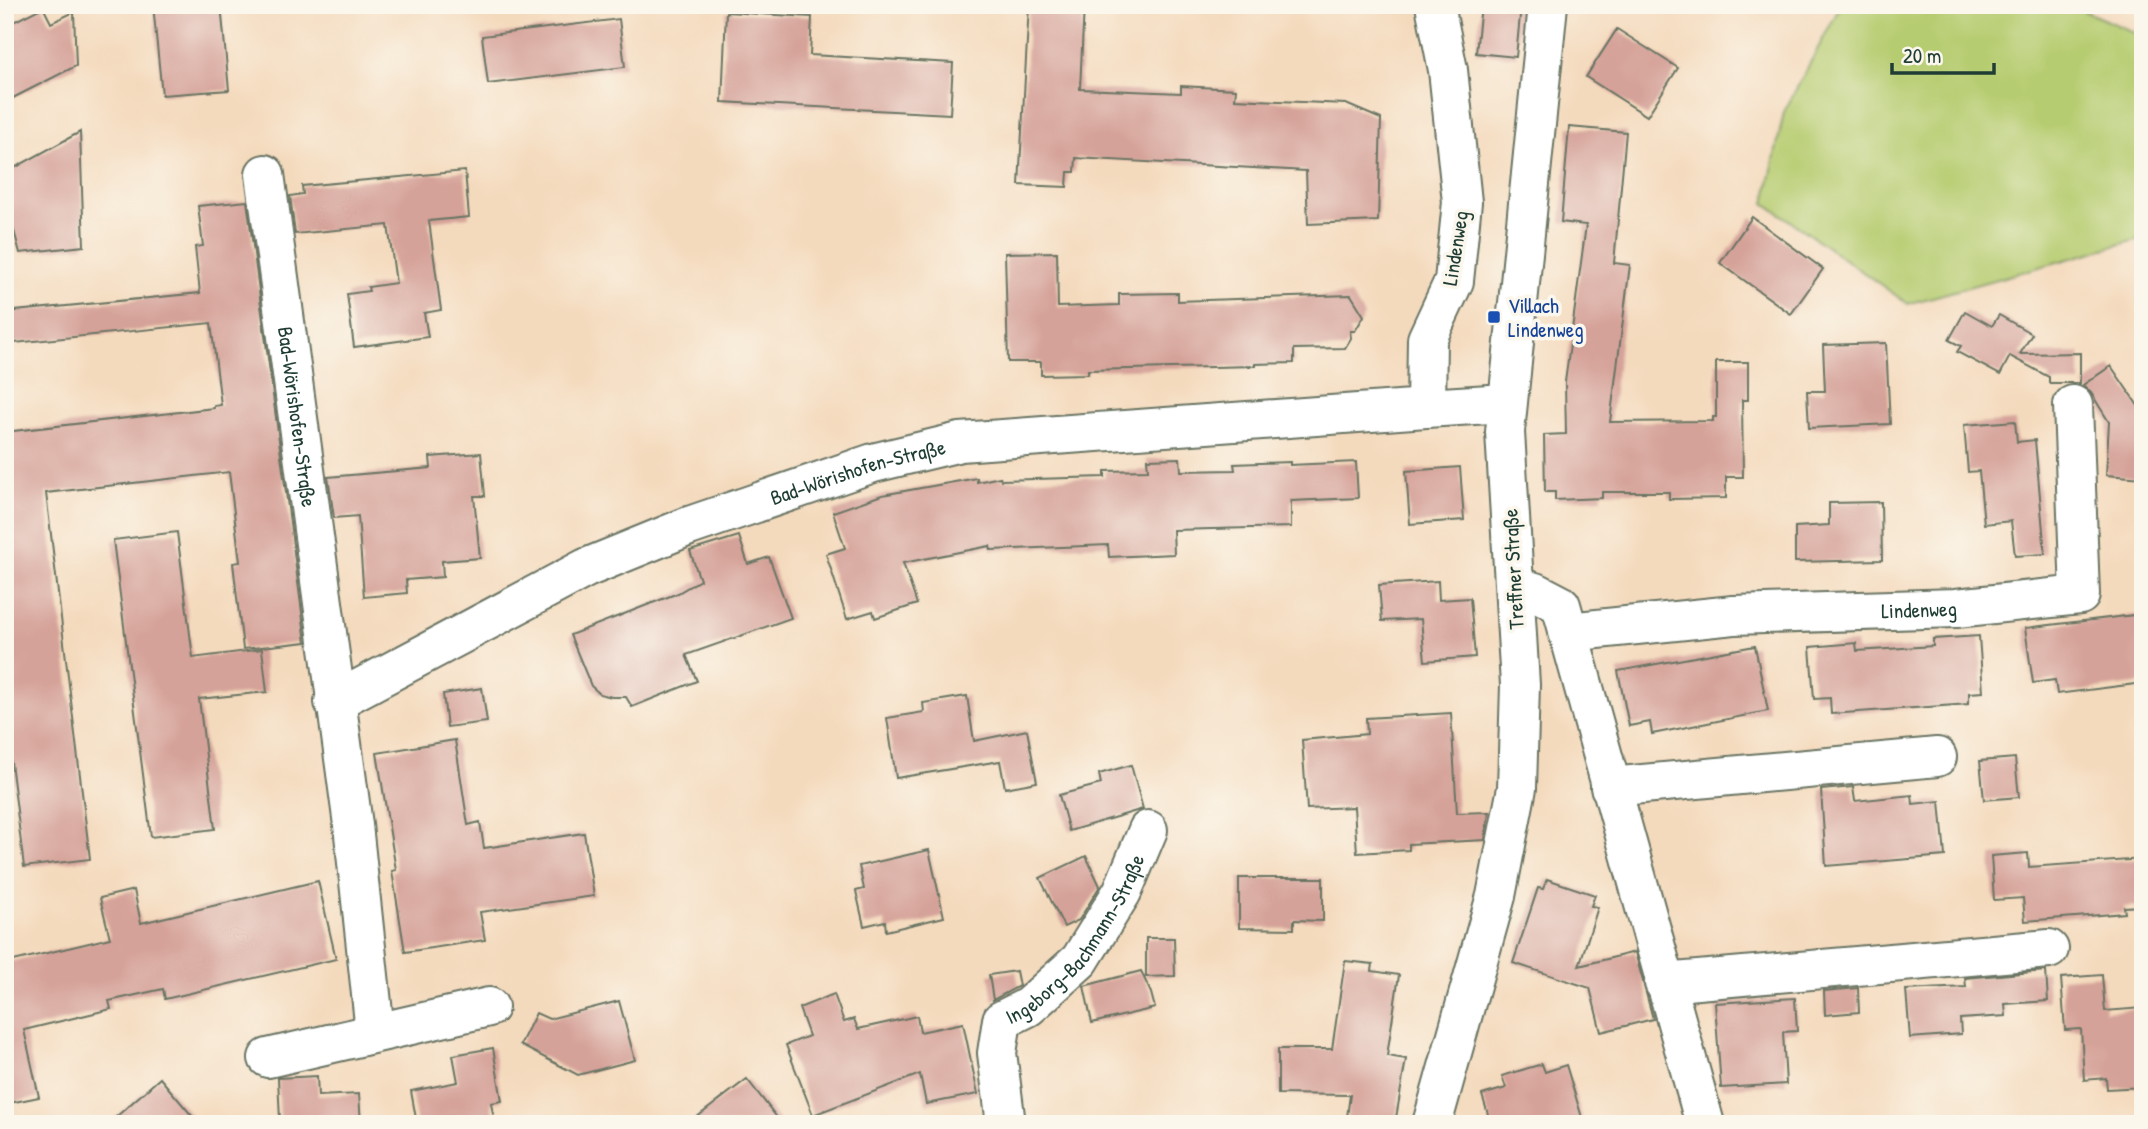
<svg xmlns="http://www.w3.org/2000/svg" width="2148" height="1129" font-family="'Patrick Hand',sans-serif">
<style>
.green{fill:#b6cc70;stroke:#6a8452;stroke-width:2}
.building{fill:#d5a299}
.lines{fill:none;stroke-linecap:round;stroke-linejoin:round}
.minor-casing{stroke:#6a7464;stroke-width:42}
.minor{stroke:#fff;stroke-width:38}
.transit-dot{fill:#1a4fb4;stroke:#fbf7ec;stroke-width:2.5}
.labels{text-anchor:middle;dominant-baseline:central;stroke-width:7;stroke-linejoin:round;paint-order:stroke}
.street-label{font-size:21px;fill:#1f3d34;stroke:#fbf7ec}
.transit-label{font-size:21px;fill:#164399;stroke:#fbf7ec;text-anchor:start}
</style>
<rect width="100%" height="100%" fill="#fbf7ec"/>
<filter id="ink" filterUnits="userSpaceOnUse"><feTurbulence type="fractalNoise" baseFrequency=".0143" numOctaves="2"/><feDisplacementMap in="SourceGraphic" scale="14" xChannelSelector="R" yChannelSelector="G"/><feConvolveMatrix kernelMatrix="1 2 1 2 8 2 1 2 1" color-interpolation-filters="sRGB"/></filter>
<filter id="wash" filterUnits="userSpaceOnUse"><feTurbulence type="fractalNoise" baseFrequency=".00686" numOctaves="4" result="noise"/><feDisplacementMap in="SourceGraphic" scale="28" xChannelSelector="R" yChannelSelector="G"/><feGaussianBlur stdDeviation="1.57" result="paint"/><feColorMatrix in="noise" values="0 0 0 0 0 0 0 0 0 0 0 0 0 0 0 0 0 1.4 0 .05"/><feComposite in="paint" operator="in"/></filter>
<g filter="url(#wash)">
<rect width="100%" height="100%" fill="#f4dabd"/>
<!-- green -->
<path class="green" d="M1841,5H2070L2143,36V238L1908,304L1765,203L1784,112Z"/>
<g id="blocks">
<!-- building -->
<g class="building">
<path d="M153,5H221L229,90L162,95Z"/>
<path d="M1029,5H1084L1080,89L1181,93V86L1236,89L1235,99L1346,104L1381,119L1378,221L1308,224L1306,171L1076,158L1075,172H1068L1067,187L1019,185Z"/>
<path d="M1481,5H1521L1516,57L1476,53Z"/>
<path d="M43,7L51,23L74,12L76,66L5,102V26Z"/>
<path d="M726,12L812,17L810,55L953,63L950,114L722,102Z"/>
<path d="M619,19L625,67L488,84L482,36Z"/>
<path d="M1617,29L1678,68L1647,116L1586,77Z"/>
<path d="M1569,127L1626,132L1614,263L1630,265L1610,422L1713,421V417H1716V362H1748V400H1742L1743,477H1726V498L1669,499V492H1602V498L1555,500V492H1545L1544,435L1566,434L1565,382L1586,225L1561,222Z"/>
<path d="M80,132L84,246L20,253L5,197V173Z"/>
<path d="M465,171L469,217L429,221L441,310L424,313L428,337L354,347L347,294L369,291L368,287L396,283L388,225L295,234L290,196L303,194L302,186Z"/>
<path d="M247,201L306,642L243,649L233,563L240,562L229,472L46,493L90,859L24,867L5,714V432L214,408V406L221,405L211,323L5,344V312L200,293L195,247L203,246L198,206Z"/>
<path d="M1752,217L1823,269L1791,314L1720,263Z"/>
<path d="M1057,252L1058,307L1119,305V294L1178,293V301L1351,295L1364,316L1355,331H1350L1351,338L1345,348L1294,349V363L1255,364V366L1088,370V374L1041,375V362H1008L1005,253Z"/>
<path d="M1965,311L1992,326L1999,315L2032,334L2020,354L2080,353V383H2049V377L2010,356L2000,375L1957,352L1961,346L1949,340Z"/>
<path d="M1886,343L1890,424L1809,428L1807,391H1825L1823,345Z"/>
<path d="M2111,366L2143,413V478L2106,475L2109,422L2091,393L2083,385Z"/>
<path d="M2015,421L2017,442L2035,440L2045,554L2015,556L2011,521L1984,524L1979,471L1968,472L1964,425Z"/>
<path d="M481,453L485,496H474L480,558L442,561L443,577L406,580L407,593L364,597L358,516L334,518L328,477L431,468L430,457Z"/>
<path d="M1180,458L1181,471L1235,470L1234,464L1290,462V465L1356,462L1358,498L1291,501V527L1173,530L1174,554L1109,557L1108,545L991,550L990,546L903,563L917,604L875,618L873,611L847,619L826,554L845,548L833,512L882,495L977,478V482L1000,477L1001,480L1105,477V471L1148,470L1147,459Z"/>
<path d="M1460,467L1464,520L1410,524L1406,471Z"/>
<path d="M1881,502L1882,560L1795,562V527L1829,525V503Z"/>
<path d="M177,532L193,658L262,649L267,692L199,699L215,829L151,837L113,540Z"/>
<path d="M739,536L748,564L769,557L791,618L686,655L697,681L632,707L626,697H612L600,694L591,686L570,635L678,593L700,580L690,551Z"/>
<path d="M1438,581L1439,600L1470,598L1475,657L1425,661L1421,619L1382,621L1379,585Z"/>
<path d="M2143,614V683L2057,694L2055,680L2033,683L2025,628Z"/>
<path d="M1979,636L1983,692L1969,693V704L1831,714L1830,698L1814,699L1810,647L1856,643L1857,651L1933,646V639Z"/>
<path d="M1755,646L1768,711L1652,734L1650,722L1629,726L1618,671Z"/>
<path d="M482,688L487,722L447,727L443,694Z"/>
<path d="M967,696L974,741L1027,730L1037,782L1005,788L1000,761L896,778L887,718L924,712L923,703Z"/>
<path d="M1451,713L1457,813L1489,812L1485,840L1409,844V850L1357,853L1354,807L1307,809L1302,740L1367,734L1366,718Z"/>
<path d="M455,740L468,825L480,822L484,848L584,833L594,896L480,912L485,940L405,952L392,871L396,870L377,753Z"/>
<path d="M2015,758L2019,797L1984,800L1980,761Z"/>
<path d="M1131,765L1143,809L1069,831L1059,795L1101,784L1099,774Z"/>
<path d="M1853,787L1855,801L1912,795L1913,804L1940,801L1945,856L1826,866L1821,790Z"/>
<path d="M929,850L944,917L886,931L885,921L864,926L856,891L864,889L859,866Z"/>
<path d="M2028,853L2029,867L2143,859V906L2124,907L2125,913L2025,921L2023,898L1994,900L1991,856Z"/>
<path d="M1086,856L1100,886L1079,920L1064,927L1040,878Z"/>
<path d="M1239,878H1323V921L1294,920V929L1239,928Z"/>
<path d="M1547,879L1595,895L1591,906L1598,907L1579,966L1635,952L1653,1019L1601,1032L1590,988L1513,963L1538,888L1543,889Z"/>
<path d="M318,881L336,959L165,999L163,989L109,1001L111,1009L24,1030L39,1097L5,1104V963L110,938L100,898L134,890L141,923Z"/>
<path d="M1146,938H1174L1175,976L1146,977Z"/>
<path d="M1345,961L1373,964L1372,971L1399,975L1387,1056L1406,1059L1395,1124H1346L1350,1095L1278,1094V1049H1332Z"/>
<path d="M1016,971L1019,986L993,1000L989,975Z"/>
<path d="M1141,971L1151,993L1155,1008L1092,1023L1084,986Z"/>
<path d="M2046,971L2048,1001L2005,1004L2006,1016L1960,1019L1961,1034L1910,1038L1906,990L1966,987L1965,978Z"/>
<path d="M2102,975L2105,1011L2143,1008V1087L2107,1089L2106,1078L2084,1080L2081,1029L2065,1030L2061,978Z"/>
<path d="M1858,988L1859,1012L1825,1015L1824,991Z"/>
<path d="M834,994L844,1022L854,1019L858,1029L917,1016L920,1032L963,1023L978,1094L926,1104L920,1074L813,1115L786,1045L809,1036L799,1008Z"/>
<path d="M1795,998L1797,1031L1783,1032L1786,1084L1721,1088L1715,1003Z"/>
<path d="M619,1001L635,1060L578,1075L520,1045L536,1013L549,1019Z"/>
<path d="M493,1048L502,1101L491,1103L495,1124H417L411,1091L458,1082L453,1055Z"/>
<path d="M1542,1064L1545,1072L1566,1065L1584,1124H1491L1482,1095L1506,1088L1502,1076Z"/>
<path d="M317,1076L318,1096L359,1094L361,1124H300L299,1119L280,1120L278,1078Z"/>
<path d="M160,1078L199,1124H108Z"/>
<path d="M747,1079L782,1124H688Z"/>
</g>
</g>
</g>
<g filter="url(#ink)">
<use href="#blocks" fill-opacity="0" stroke="#6a7464" stroke-width="2"/>
<g class="lines">
<!-- minor casing -->
<g class="minor-casing">
<g id="minor">
<path d="M1435,5L1448,70L1462,202L1454,281L1427,339L1426,408L1506,403"/>
<path id="s1" d="M265,174L353,825L375,1032"/>
<path d="M1515,586L1538,593L1561,605L1705,1124"/>
<path id="s2" d="M1568,632L1734,615L1956,608L2080,595L2073,405"/>
<path id="s3" d="M334,702L586,568L689,526L873,463L960,442L1426,408"/>
<path d="M1610,787L1937,757"/>
<path d="M1664,983L2049,949"/>
<path d="M268,1058L489,1007"/>
<path id="s4" d="M1006,1124L997,1053L1002,1020L1028,1007L1080,960L1122,892L1148,830"/>
<path d="M1432,1124L1496,896L1517,788L1520,685L1505,432L1548,5"/>
</g>
</g>
<!-- minor -->
<use href="#minor" class="minor"/>
</g>
</g>
<!-- markers -->
<rect class="transit-dot" x="1487" y="310" width="14" height="14" rx="3.5"/>
<g class="labels">
<!-- street labels -->
<g class="street-label">
<text transform="translate(1455 248) rotate(-81)">Lindenweg</text>
<text stroke="none"><textPath href="#s1" startOffset="245">Bad-Wörishofen-Straße</textPath></text>
<text stroke="none"><textPath href="#s3" startOffset="574">Bad-Wörishofen-Straße</textPath></text>
<text transform="translate(1513 569) rotate(-93)">Treffner Straße</text>
<text stroke="none"><textPath href="#s2" startOffset="352">Lindenweg</textPath></text>
<text stroke="none"><textPath href="#s4" startOffset="217">Ingeborg-Bachmann-Straße</textPath></text>
</g>
<!-- transit labels -->
<g class="transit-label">
<text x="1508" y="305">Villach<tspan x="1508" dy="24">Lindenweg</tspan></text>
</g>
</g>
<!-- margin -->
<rect width="2148" height="1129" fill="none" stroke="#fbf7ec" stroke-width="28"/>
<!-- scale -->
<path d="M1892 63v10h102v-10" fill="none" stroke="#1f3d34" stroke-width="3.5"/>
<text x="1903" y="63" font-size="21" fill="#1f3d34" stroke="#fbf7ec" stroke-width="5" paint-order="stroke">20 m</text>
</svg>
